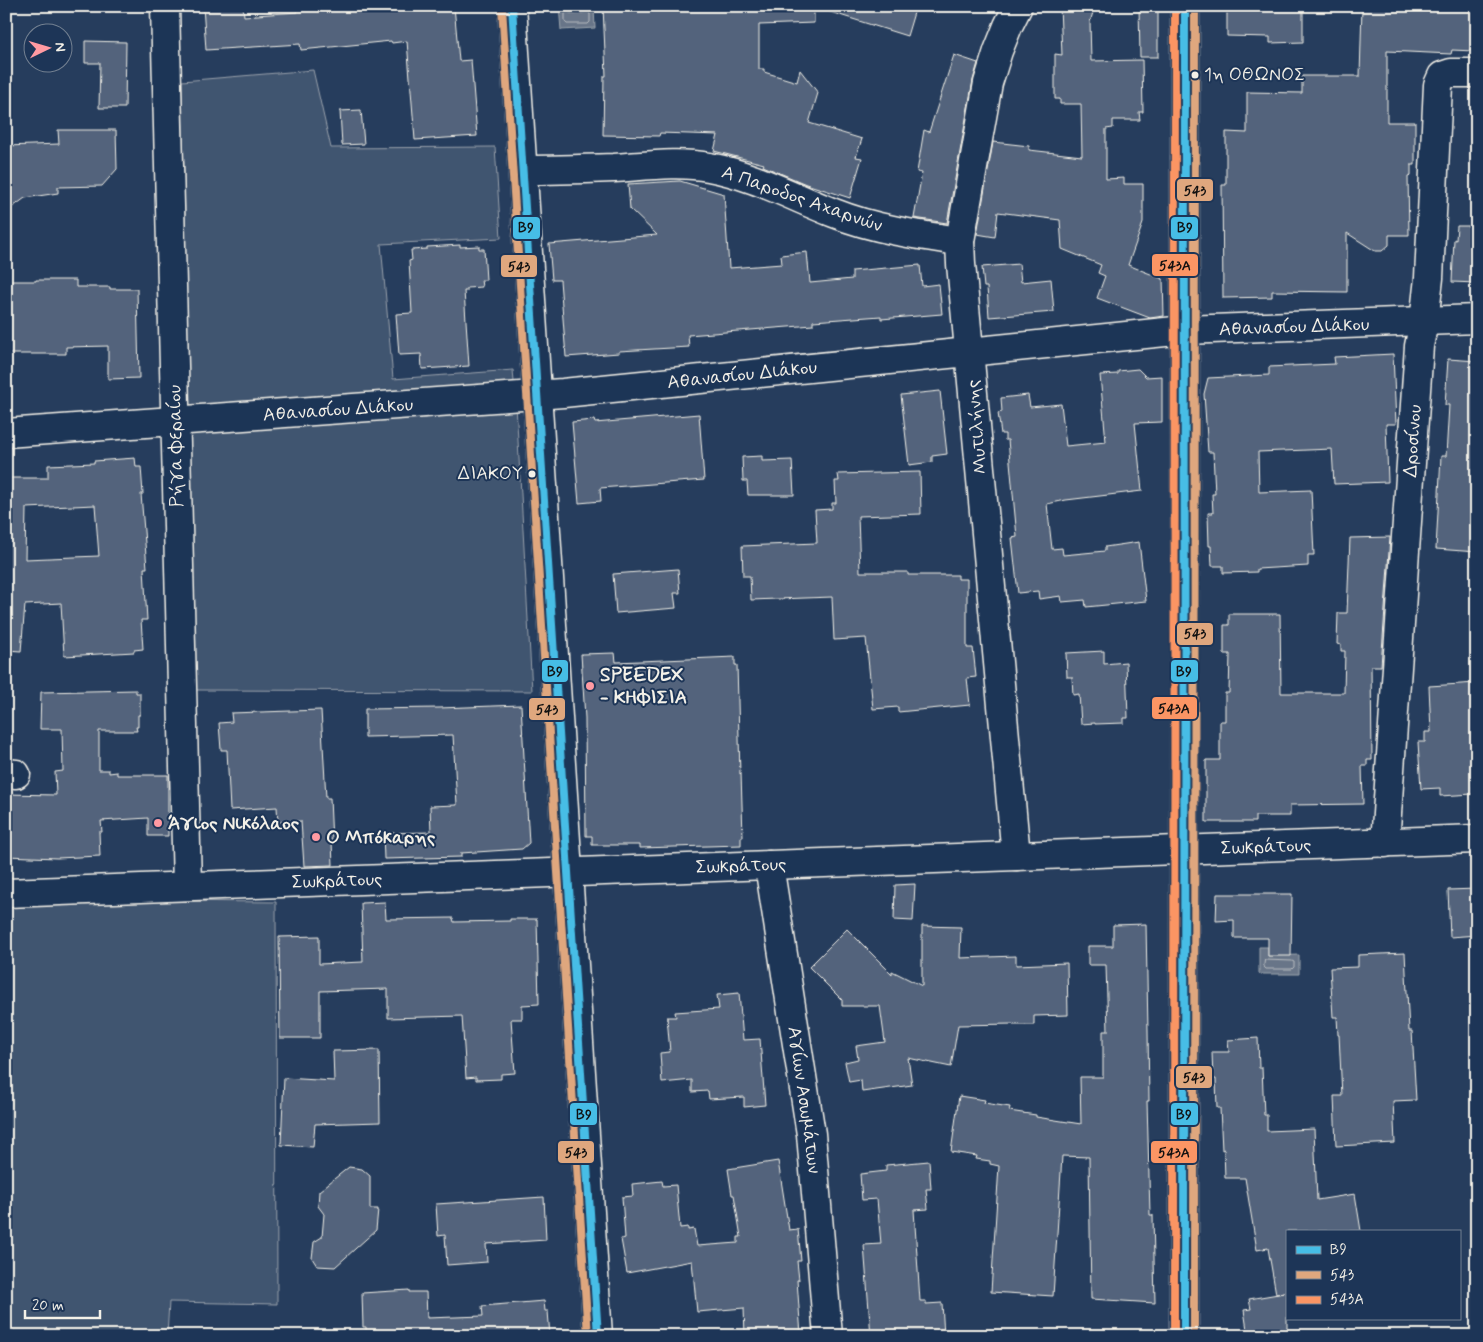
<svg xmlns="http://www.w3.org/2000/svg" width="1483" height="1342" font-family="Mynerve,sans-serif">
<style>
.green{fill:#40546f;stroke:#9aa2ac}
.water{fill:#677588;stroke:#9fa7ae}
.lines{fill:none;stroke-linecap:round;stroke-linejoin:round}
.shore{stroke:#bcbfc2;stroke-width:1}
.building{fill:#52647b;stroke:#f4f1e8;fill-rule:evenodd}
.minor-casing{stroke:#f4f1e8;stroke-width:31}
.tertiary-casing{stroke:#f4f1e8;stroke-width:31}
.minor{stroke:#1d3557;stroke-width:28}
.tertiary{stroke:#1d3557;stroke-width:28}
.bus-1-casing{stroke:#1d3557;stroke-width:11}
.bus-2-casing{stroke:#1d3557;stroke-width:11}
.bus-3-casing{stroke:#1d3557;stroke-width:11}
.bus-1{stroke:#46bde6;stroke-width:8}
.bus-2{stroke:#dfa77e;stroke-width:8}
.bus-3{stroke:#fb9564;stroke-width:8}
.bus-dot{fill:#f4f1e8;stroke:#1d3557;stroke-width:2}
.poi-dot{fill:#ff9aa2;stroke:#1d3557;stroke-width:2}
.labels{text-anchor:middle;dominant-baseline:central;stroke-width:4;stroke-linejoin:round;paint-order:stroke}
.bus-label{font-size:18px;fill:#f4f1e8;stroke:#1d3557;text-anchor:start}
.street-label{font-size:19px;fill:#f4f1e8;stroke:#1d3557}
.poi-label{font-size:19px;font-weight:bold;fill:#f4f1e8;stroke:#1d3557;text-anchor:start}
.line-badge{stroke:#1d3557;stroke-width:2}
.pale-badge-label{font-size:14px;text-anchor:middle;font-weight:bold;fill:#111}
</style>
<rect width="100%" height="100%" fill="#263d5d"/>
<filter id="ink" filterUnits="userSpaceOnUse"><feTurbulence type="fractalNoise" baseFrequency=".02" numOctaves="2"/><feDisplacementMap in="SourceGraphic" scale="10" xChannelSelector="R" yChannelSelector="G"/><feConvolveMatrix kernelMatrix="1 2 1 2 8 2 1 2 1" color-interpolation-filters="sRGB"/></filter>
<g filter="url(#ink)">
<!-- green -->
<g class="green">
<path d="M313,70L331,148L495,147L501,238L381,244L393,379L513,370L516,405L532,691L195,690L182,81Z"/>
<path d="M6,900L276,902L277,1304L169,1302L167,1336H6Z"/>
</g>
<!-- water -->
<g class="water">
<path d="M559,6H572V9L594,8L595,28L561,30Z"/>
<path d="M1259,947H1268V956L1299,955V974H1259Z"/>
</g>
<g class="lines">
<!-- shore -->
<g class="shore">
<path d="M567,12L574,14L588,12L590,14V22L588,24H567L565,22V14Z"/>
<path d="M1265,960L1292,961L1294,962V967L1292,969H1266L1264,967Z"/>
</g>
</g>
<!-- building -->
<g class="building">
<path d="M203,6H243L244,16L297,12L296,6H454L459,61L471,60L477,136L415,140L407,41L392,43L391,41L301,50L300,44L206,50Z"/>
<path d="M603,6H814V23L759,25V69H764V72L797,82L800,70L818,93L809,123L862,139L856,157L862,158L850,198L806,184L763,166L764,164L714,151L718,135L660,133L659,136L603,135L604,76H606Z"/>
<path d="M828,6H916L907,36L827,11Z"/>
<path d="M1060,6H1095L1090,22L1091,61L1142,60L1143,112H1139L1140,120H1113V128L1106,129V179L1124,178V184H1143V223L1128,265L1163,279L1164,316L1150,318L1097,298L1105,276L1098,273L1101,265L1062,249L1060,220L998,212L995,237L977,234L993,142L1029,146V150L1082,156L1081,104H1060V99H1055V54L1062,55Z"/>
<path d="M1139,6H1158V57H1140Z"/>
<path d="M1227,6H1303V42L1270,43V37L1227,36Z"/>
<path d="M1362,6H1477V41H1474V51L1452,50L1451,54L1387,51V122H1415V165H1411V176L1408,177L1409,235H1389V245L1382,251H1375L1347,233V292L1272,291V297L1223,298L1222,185H1226V132L1247,133V92L1302,93V76H1360Z"/>
<path d="M85,41L126,42L125,108H99L100,63H85Z"/>
<path d="M954,55L978,63L973,80L947,223L914,218L922,173L917,172L924,130L929,132Z"/>
<path d="M361,110L364,144L342,145L340,111Z"/>
<path d="M58,130H116L117,169L102,186L58,187V193L25,198L6,212V146L59,144Z"/>
<path d="M680,181L724,194L729,268L782,264L781,255L807,252L810,283L852,279V271L920,265L922,286L939,284L942,314L881,319V316L813,321V325L688,335L689,347L619,351V353L566,357L560,280H552L549,244L657,235L630,209L628,184Z"/>
<path d="M1457,226H1477V283L1452,282L1454,239L1456,240Z"/>
<path d="M460,245V247L479,246V249H484L486,280H481L482,287L467,288V291H464L469,366L422,369L421,354L399,355L396,314L412,313L409,261L412,260L411,250L427,249V247Z"/>
<path d="M1019,264L1021,282L1051,279L1054,312L989,317L987,287H984L982,267Z"/>
<path d="M36,280H76V287H110V289H137L139,378L108,379V346L66,347V354H6V281H36Z"/>
<path d="M1393,354L1396,424H1386L1388,482L1334,484L1332,449L1258,452L1259,492L1311,490L1314,555H1308V566L1257,569V572L1223,573V566H1212L1211,546H1209L1208,513H1213L1212,494H1215L1213,452H1208L1204,394L1208,378L1269,375V367L1335,364L1334,357Z"/>
<path d="M1448,359L1477,361V552L1436,549L1441,456H1446L1449,405H1445Z"/>
<path d="M1138,369L1146,377L1162,376V422L1135,423L1142,491L1066,500L1047,504L1052,549L1062,548L1063,555L1105,551V547L1139,542L1146,601L1086,607L1085,600L1062,602L1061,596L1039,599L1038,591L1018,593L1012,538L1017,537L1008,440H1005V434H1001L998,413L1002,412L1001,398L1028,395L1030,407L1061,404L1066,446L1106,442L1100,375L1118,374V371Z"/>
<path d="M940,391L947,454L932,456V462L909,465L901,395Z"/>
<path d="M699,414L704,480L600,488L601,501L579,503L572,422L594,420L595,423Z"/>
<path d="M762,456V461L792,460L794,495H748L747,481H743L742,457Z"/>
<path d="M135,458L136,467H141L143,494H141L147,568H144L147,620H141L143,649L134,650V652L64,656L61,603L25,605L21,651L6,650V478H48V465L94,463V461ZM95,505L99,556L25,559L26,508Z"/>
<path d="M920,472L921,514L858,516L860,572H908V575H958V579H967V648H973L976,677L967,678L970,705L898,712V707L873,709L866,638L834,640L832,597L751,600L750,576H743L742,546L817,543L815,510L832,509V503H836L835,481H839L838,474Z"/>
<path d="M1390,537L1381,666H1371L1372,760H1367V766H1362L1363,804L1290,805V816H1255V822H1206V760H1220V721H1225V693H1229L1230,654H1224V625H1229V614H1280L1281,693H1344L1345,651H1341V645L1337,644L1338,613H1347L1350,538Z"/>
<path d="M678,569L680,593H674L676,608L616,613L613,574Z"/>
<path d="M1104,651V664L1126,662L1128,718H1124V723L1095,724V723L1081,724L1079,694L1073,695L1072,677H1067L1066,653Z"/>
<path d="M615,653L616,662L735,657V665H737L740,774L741,773L743,837H741V845L640,848V845H592V836H586L585,718L581,654Z"/>
<path d="M1477,683V786H1473V794L1440,796V788L1421,789L1418,742H1425V732H1431L1429,686Z"/>
<path d="M136,690V693H140V715H138V727H136L137,731H99V770H109V773L117,772V775H168V836H148V818L101,821L102,832H99L100,856L57,858L6,856V794L56,795L55,772L63,771L62,729H40L41,692Z"/>
<path d="M521,705L529,843L522,849L461,853V857L384,859L383,833L431,832L430,806L457,805L453,735L365,737V709L439,708Z"/>
<path d="M321,710L326,798H330L333,865L304,866L301,821L278,822L277,807L230,810L227,750H221L219,723L232,722L231,713Z"/>
<path d="M915,884L913,921L894,920L895,885Z"/>
<path d="M1477,889V935L1450,937L1448,890Z"/>
<path d="M1217,894H1292L1291,956H1268V938H1234V920L1216,921Z"/>
<path d="M385,902L386,919L453,918L454,922L510,921V919H537L539,1004L522,1005V1019H511L515,1073L501,1074V1079L476,1080V1077L466,1078L462,1016L388,1018V989L320,991V1038H280L279,937L319,936V964L363,962L361,903Z"/>
<path d="M1146,924L1148,1031L1149,1101H1147L1150,1215H1153L1155,1303L1091,1299L1089,1157L1062,1156L1053,1296L991,1292L999,1166L990,1164V1161L976,1159L977,1156L951,1152L959,1096L985,1100L984,1103L1010,1107L1009,1111L1036,1115V1117L1081,1124L1080,1077H1103V1031H1108L1106,965H1088V946H1113V925Z"/>
<path d="M922,926L961,927L960,958L1016,956V965L1067,963L1068,1015L1034,1016V1025H1013V1024L958,1025L951,1067L908,1058L912,1085L862,1092L861,1080L849,1082L845,1062L858,1059L856,1046L885,1042L880,1006H842V1000L809,967L847,929L892,974V971L922,986Z"/>
<path d="M1405,953L1409,1031H1412L1416,1100L1393,1101L1395,1143L1336,1146L1334,1096H1342L1339,1035H1338L1337,1017H1333L1330,968L1358,967V955Z"/>
<path d="M739,993L743,1040L760,1039L765,1105L744,1107V1097L709,1099L708,1091L692,1092V1080L662,1083L660,1053L670,1052L667,1017H676L675,1012L719,1009L717,995Z"/>
<path d="M1258,1038L1259,1068H1262L1264,1115H1267V1131L1314,1129L1317,1200L1355,1194L1361,1231H1287V1336H1248L1244,1310L1251,1309L1249,1299L1284,1293L1276,1294L1268,1248L1257,1250L1245,1178H1225L1224,1149L1222,1150L1220,1108H1217L1216,1079H1213L1212,1052H1229L1228,1040Z"/>
<path d="M379,1050L380,1122L315,1124L313,1147L281,1145L284,1078L334,1081L333,1051Z"/>
<path d="M778,1161L789,1230L798,1229L801,1261H797L799,1280H797L801,1336H745L744,1308L697,1312L692,1261L627,1273L621,1239L625,1238L622,1197L633,1196L632,1184L662,1181L663,1186L676,1185L680,1228L688,1227V1230L694,1229L697,1246L738,1243V1237H741L734,1195H732L728,1169Z"/>
<path d="M929,1161L931,1189H926L928,1209L914,1210L920,1301H926V1304L942,1303L944,1336H871L864,1245L881,1244L877,1199L862,1200L860,1174L886,1171V1165Z"/>
<path d="M349,1167L362,1169L370,1176V1209H378L376,1230L335,1267L317,1266L312,1258L314,1242L322,1237L324,1214L318,1206L319,1191Z"/>
<path d="M544,1197L546,1240L486,1244L487,1262L447,1265L445,1235L438,1236L436,1204Z"/>
<path d="M409,1290V1292H426L427,1318L483,1316L482,1306L544,1301L545,1311H548L550,1336H366V1327H363L362,1293Z"/>
</g>
<g class="lines">
<!-- minor casing -->
<g class="minor-casing">
<g id="minor">
<path d="M165,6L187,886"/>
<path d="M523,170C553,170 584,169 614,168C645,166 679,161 709,167C753,175 793,197 834,213C874,229 917,235 960,241"/>
<path d="M6,433L563,393L1185,330L1477,319"/>
<path d="M6,773L16,774"/>
<path d="M1385,843L1419,346L1424,322L1429,278L1438,85L1442,76L1451,73H1477"/>
<path d="M1016,856L961,264L960,241L988,83L998,51L1008,26L1018,6"/>
<path d="M769,865L811,1134L828,1336"/>
<path d="M6,893L1477,839"/>
</g>
</g>
<!-- tertiary casing -->
<g class="tertiary-casing">
<g id="tertiary">
<path d="M512,6L598,1336"/>
<path d="M1184,1336L1185,6"/>
</g>
</g>
<!-- minor -->
<use href="#minor" class="minor"/>
<!-- tertiary -->
<use href="#tertiary" class="tertiary"/>
<!-- bus-1 casing -->
<g class="bus-1-casing">
<g id="bus-1">
<path d="M512,6L598,1336"/>
<path d="M1184,1336L1185,6"/>
</g>
</g>
<!-- bus-2 casing -->
<g class="bus-2-casing">
<g id="bus-2">
<path d="M502,7L588,1336"/>
<path d="M1194,1336L1195,6"/>
</g>
</g>
<!-- bus-3 casing -->
<g class="bus-3-casing">
<path id="bus-3" d="M1174,1336L1175,6"/>
</g>
<!-- bus-1 -->
<use href="#bus-1" class="bus-1"/>
<!-- bus-2 -->
<use href="#bus-2" class="bus-2"/>
<!-- bus-3 -->
<use href="#bus-3" class="bus-3"/>
</g>
</g>
<!-- markers -->
<g class="bus-dot">
<circle cx="1195" cy="75" r="4.5"/>
<circle cx="532" cy="474" r="4.5"/>
</g>
<g class="poi-dot">
<circle cx="590" cy="686" r="5"/>
<circle cx="158" cy="823" r="5"/>
<circle cx="316" cy="837" r="5"/>
</g>
<g class="labels">
<!-- bus labels -->
<g class="bus-label">
<text x="1204" y="75">1η ΟΘΩΝΟΣ</text>
<text x="523" y="474" text-anchor="end">ΔΙΑΚΟΥ</text>
</g>
<!-- street labels -->
<g class="street-label">
<text transform="translate(802 199) rotate(19)">Α Παροδος Αχαρνών</text>
<text transform="translate(1294 327) rotate(-2)">Αθανασίου Διάκου</text>
<text transform="translate(742 375) rotate(-6)">Αθανασίου Διάκου</text>
<text transform="translate(338 410) rotate(-4)">Αθανασίου Διάκου</text>
<text transform="translate(977 427) rotate(-95)">Μυτιλήνης</text>
<text transform="translate(1413 441) rotate(-86)">Δροσίνου</text>
<text transform="translate(176 446) rotate(-91)">Ρήγα Φεραίου</text>
<text transform="translate(1266 847) rotate(-2)">Σωκράτους</text>
<text transform="translate(741 866) rotate(-2)">Σωκράτους</text>
<text transform="translate(337 881) rotate(-2)">Σωκράτους</text>
<text transform="translate(804 1100) rotate(82)">Αγίων Ασωμάτων</text>
</g>
<!-- poi labels -->
<g class="poi-label">
<text x="600" y="675">SPEEDEX<tspan x="600" dy="22">- ΚΗΦΙΣΙΑ</tspan></text>
<text x="168" y="823">Άγιος Νικόλαος</text>
<text x="326" y="837">Ο Μπόκαρης</text>
</g>
</g>
<g class="line-badge">
<rect x="1176" y="178" width="38" height="24" rx="5" fill="#dfa77e"/>
<rect x="1170" y="216" width="29" height="24" rx="5" fill="#46bde6"/>
<rect x="512" y="216" width="29" height="24" rx="5" fill="#46bde6"/>
<rect x="1151" y="253" width="48" height="24" rx="5" fill="#fb9564"/>
<rect x="500" y="254" width="38" height="24" rx="5" fill="#dfa77e"/>
<rect x="1176" y="622" width="38" height="24" rx="5" fill="#dfa77e"/>
<rect x="541" y="659" width="28" height="24" rx="5" fill="#46bde6"/>
<rect x="1170" y="659" width="29" height="24" rx="5" fill="#46bde6"/>
<rect x="1151" y="696" width="47" height="24" rx="5" fill="#fb9564"/>
<rect x="528" y="697" width="38" height="24" rx="5" fill="#dfa77e"/>
<rect x="1175" y="1065" width="38" height="24" rx="5" fill="#dfa77e"/>
<rect x="1170" y="1102" width="29" height="24" rx="5" fill="#46bde6"/>
<rect x="569" y="1102" width="29" height="24" rx="5" fill="#46bde6"/>
<rect x="1150" y="1140" width="48" height="24" rx="5" fill="#fb9564"/>
<rect x="557" y="1140" width="38" height="24" rx="5" fill="#dfa77e"/>
</g>
<g class="pale-badge-label">
<text x="1195" y="195">543</text>
<text x="1185" y="232">Β9</text>
<text x="526" y="232">Β9</text>
<text x="1175" y="270">543A</text>
<text x="519" y="271">543</text>
<text x="1195" y="638">543</text>
<text x="555" y="676">Β9</text>
<text x="1184" y="676">Β9</text>
<text x="1174" y="713">543A</text>
<text x="547" y="714">543</text>
<text x="1194" y="1082">543</text>
<text x="1184" y="1119">Β9</text>
<text x="584" y="1119">Β9</text>
<text x="1174" y="1157">543A</text>
<text x="576" y="1157">543</text>
</g>
<!-- margin -->
<rect width="1483" height="1342" fill="none" stroke="#1d3557" stroke-width="25"/>
<rect x="12" y="12" width="1458" height="1317" fill="none" stroke="#f4f1e8" stroke-width="2" filter="url(#ink)"/>
<!-- legend -->
<rect x="1286" y="1230" width="175" height="90" fill="#1d3557" stroke="#738091"/>
<rect x="1296" y="1246" width="25" height="8" fill="#46bde6" stroke="#738091"/>
<text x="1330" y="1254" font-size="15" fill="#f4f1e8">Β9</text>
<rect x="1296" y="1271" width="25" height="8" fill="#dfa77e" stroke="#738091"/>
<text x="1330" y="1280" font-size="15" fill="#f4f1e8">543</text>
<rect x="1296" y="1296" width="25" height="8" fill="#fb9564" stroke="#738091"/>
<text x="1330" y="1304" font-size="15" fill="#f4f1e8">543A</text>
<!-- north arrow -->
<g transform="translate(48 48) rotate(85)"><circle r="24" fill="#1d3557" stroke="#738091"/>
<path d="M0-4L9 19L0 12L-9 19Z" fill="#ff9aa2"/>
<text y="-8" font-size="14" font-weight="bold" text-anchor="middle" fill="#f4f1e8">N</text>
</g>
<!-- scale -->
<path d="M25 1310v8h75v-8" fill="none" stroke="#f4f1e8" stroke-width="2.5"/>
<text x="32" y="1310" font-size="15" fill="#f4f1e8" stroke="#1d3557" stroke-width="4" paint-order="stroke">20 m</text>
</svg>
